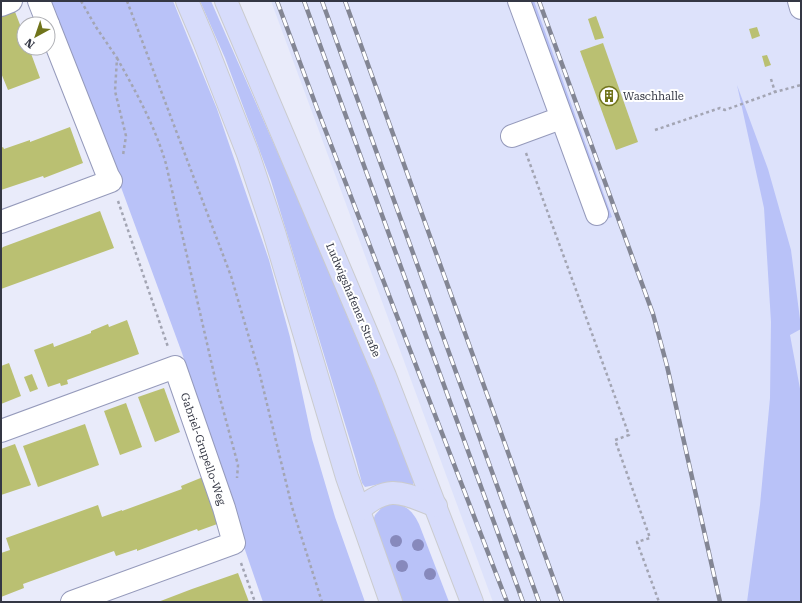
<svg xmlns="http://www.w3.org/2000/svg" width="802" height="603" font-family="'Roboto Serif',serif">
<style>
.built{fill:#dde2fb}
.green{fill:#b9c2f8}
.building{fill:#bac072}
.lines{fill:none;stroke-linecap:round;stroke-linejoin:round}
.minor-casing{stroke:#959abb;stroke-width:24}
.major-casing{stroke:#cacbce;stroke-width:24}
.path{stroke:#a3a5b3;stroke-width:2.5;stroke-dasharray:3 3;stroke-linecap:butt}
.minor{stroke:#fff;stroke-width:22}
.major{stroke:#d7dcfb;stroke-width:22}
.rail-casing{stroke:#838694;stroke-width:4.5}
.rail{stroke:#fff;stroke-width:3;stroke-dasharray:9;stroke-linecap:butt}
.tree{fill:#8789bc}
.labels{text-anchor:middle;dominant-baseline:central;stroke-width:4;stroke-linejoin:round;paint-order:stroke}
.poi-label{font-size:11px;fill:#343744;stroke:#fff;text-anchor:start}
.street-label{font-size:11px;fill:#343744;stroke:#fff}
</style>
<rect width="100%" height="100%" fill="#e9ebfa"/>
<!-- built -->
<path class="built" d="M271,1H801V602H493Z"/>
<!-- green -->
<g class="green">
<path d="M46,1H173L217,109L269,260L290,337L312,439L335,517L365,602H263L234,518L182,353L111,160Z"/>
<path d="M200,1H211L314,235L350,323L389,414L414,481L413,485L385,483L365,487L362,483L356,460L271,181L225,58Z"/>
<path d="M526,1H534L612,217L596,223Z"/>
<path d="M737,85L768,169L791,250L801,327V329L790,335L801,394V602H747L760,505L770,398L771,322L764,208Z"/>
<path d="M386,503C404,504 411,508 419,524L449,602H403L373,521L375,515Z"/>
</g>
<!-- building -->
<g class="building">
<path d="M12,4L24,35V48H29L40,78L8,90L1,73V8Z"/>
<path d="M596,16L604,38L595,40L588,19Z"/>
<path d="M757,27L760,36L752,39L749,29Z"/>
<path d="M603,43L638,142L616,150L580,51Z"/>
<path d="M767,55L771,65L765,67L762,56Z"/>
<path d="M70,127L83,163L44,178L43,176L1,190V148L3,147L4,149L30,140V142Z"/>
<path d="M100,211L114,248L1,289V249L3,247Z"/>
<path d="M127,320L139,354L67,380L68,384L61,386L60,383L48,387L34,350L53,343L54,347L91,333V331L108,324L109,327Z"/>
<path d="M9,363L21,396L1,404V366Z"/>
<path d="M32,374L38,389L30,392L24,377Z"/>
<path d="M164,388L180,432L155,442L138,397Z"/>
<path d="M126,403L142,447L120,455L104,411Z"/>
<path d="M85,424L99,465L38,487L23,446Z"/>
<path d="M15,444L31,485L1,495V449Z"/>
<path d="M203,477L220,523L198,531L197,529L137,551V549L116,556L114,551L23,584L24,588L1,597V553L10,550L6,538L98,505L102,517L122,510V511L182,489L181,486Z"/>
<path d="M238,573L249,602H158L192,589Z"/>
</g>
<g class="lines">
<!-- minor casing -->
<g class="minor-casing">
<g id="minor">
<path d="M39,1L48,24"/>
<path d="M519,1L597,214"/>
<path d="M799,1L801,8"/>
<path d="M1,5L11,1"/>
<path d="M512,136L561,118"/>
<path d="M1,222L111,181L108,176L48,24"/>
<path d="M1,431L175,367L224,508L234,543L72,602"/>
</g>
</g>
<!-- major casing -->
<g class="major-casing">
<g id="major">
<path d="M187,1L204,41L248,154L274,232L347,477L391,602"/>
<path d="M226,1L385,376L472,602"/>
<path d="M359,510C389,483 402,493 436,506"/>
</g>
</g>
<!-- path -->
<g class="path">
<path d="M81,1L96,27L117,58L115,91L126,136L123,155"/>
<path d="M127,1L231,276L260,375L292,507L322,602"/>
<path d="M117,58C136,92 155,126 166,164L217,387L238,465L237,478"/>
<path d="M771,79L775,92"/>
<path d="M655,130L720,108L725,110L775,92L801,85"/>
<path d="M526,153L629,435L615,440L650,538L637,542L659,602"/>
<path d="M118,201L168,347"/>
<path d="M241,563L255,602"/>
</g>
<!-- minor -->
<use href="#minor" class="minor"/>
<!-- major -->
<use href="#major" class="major"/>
<!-- rail casing -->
<g class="rail-casing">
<g id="rail">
<path d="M277,1L318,111L507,602"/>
<path d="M304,1L523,602"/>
<path d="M322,1L539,602"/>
<path d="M345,1L562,602"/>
<path d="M539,1L653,314L667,366L720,602"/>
</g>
</g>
<!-- rail -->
<use href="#rail" class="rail"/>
</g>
<!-- trees -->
<g class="tree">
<circle cx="396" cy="541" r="6"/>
<circle cx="418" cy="545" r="6"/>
<circle cx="402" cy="566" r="6"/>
<circle cx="430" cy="574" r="6"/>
</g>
<!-- icons -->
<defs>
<g id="building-ring" transform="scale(1)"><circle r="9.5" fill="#fff" stroke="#70741b" stroke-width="1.5"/><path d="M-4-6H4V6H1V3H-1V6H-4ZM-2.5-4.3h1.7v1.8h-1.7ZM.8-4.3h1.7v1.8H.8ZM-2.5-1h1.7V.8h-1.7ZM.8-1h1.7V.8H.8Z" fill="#70741b"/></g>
</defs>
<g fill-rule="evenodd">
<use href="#building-ring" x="609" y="96"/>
</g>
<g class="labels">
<!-- poi labels -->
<g class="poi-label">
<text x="623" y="96">Waschhalle</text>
</g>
<!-- street labels -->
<g class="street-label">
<text transform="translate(353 300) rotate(67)">Ludwigshafener Straße</text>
<text transform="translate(203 449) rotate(71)">Gabriel-Grupello-Weg</text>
</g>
</g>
<!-- border -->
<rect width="802" height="603" fill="none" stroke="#343744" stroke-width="4"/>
<!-- north arrow -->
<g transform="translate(36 36) rotate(220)"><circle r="19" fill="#ffffff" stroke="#aeafb4"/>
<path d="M0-3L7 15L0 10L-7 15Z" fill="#70741b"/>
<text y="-6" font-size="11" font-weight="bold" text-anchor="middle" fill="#343744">N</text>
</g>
</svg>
